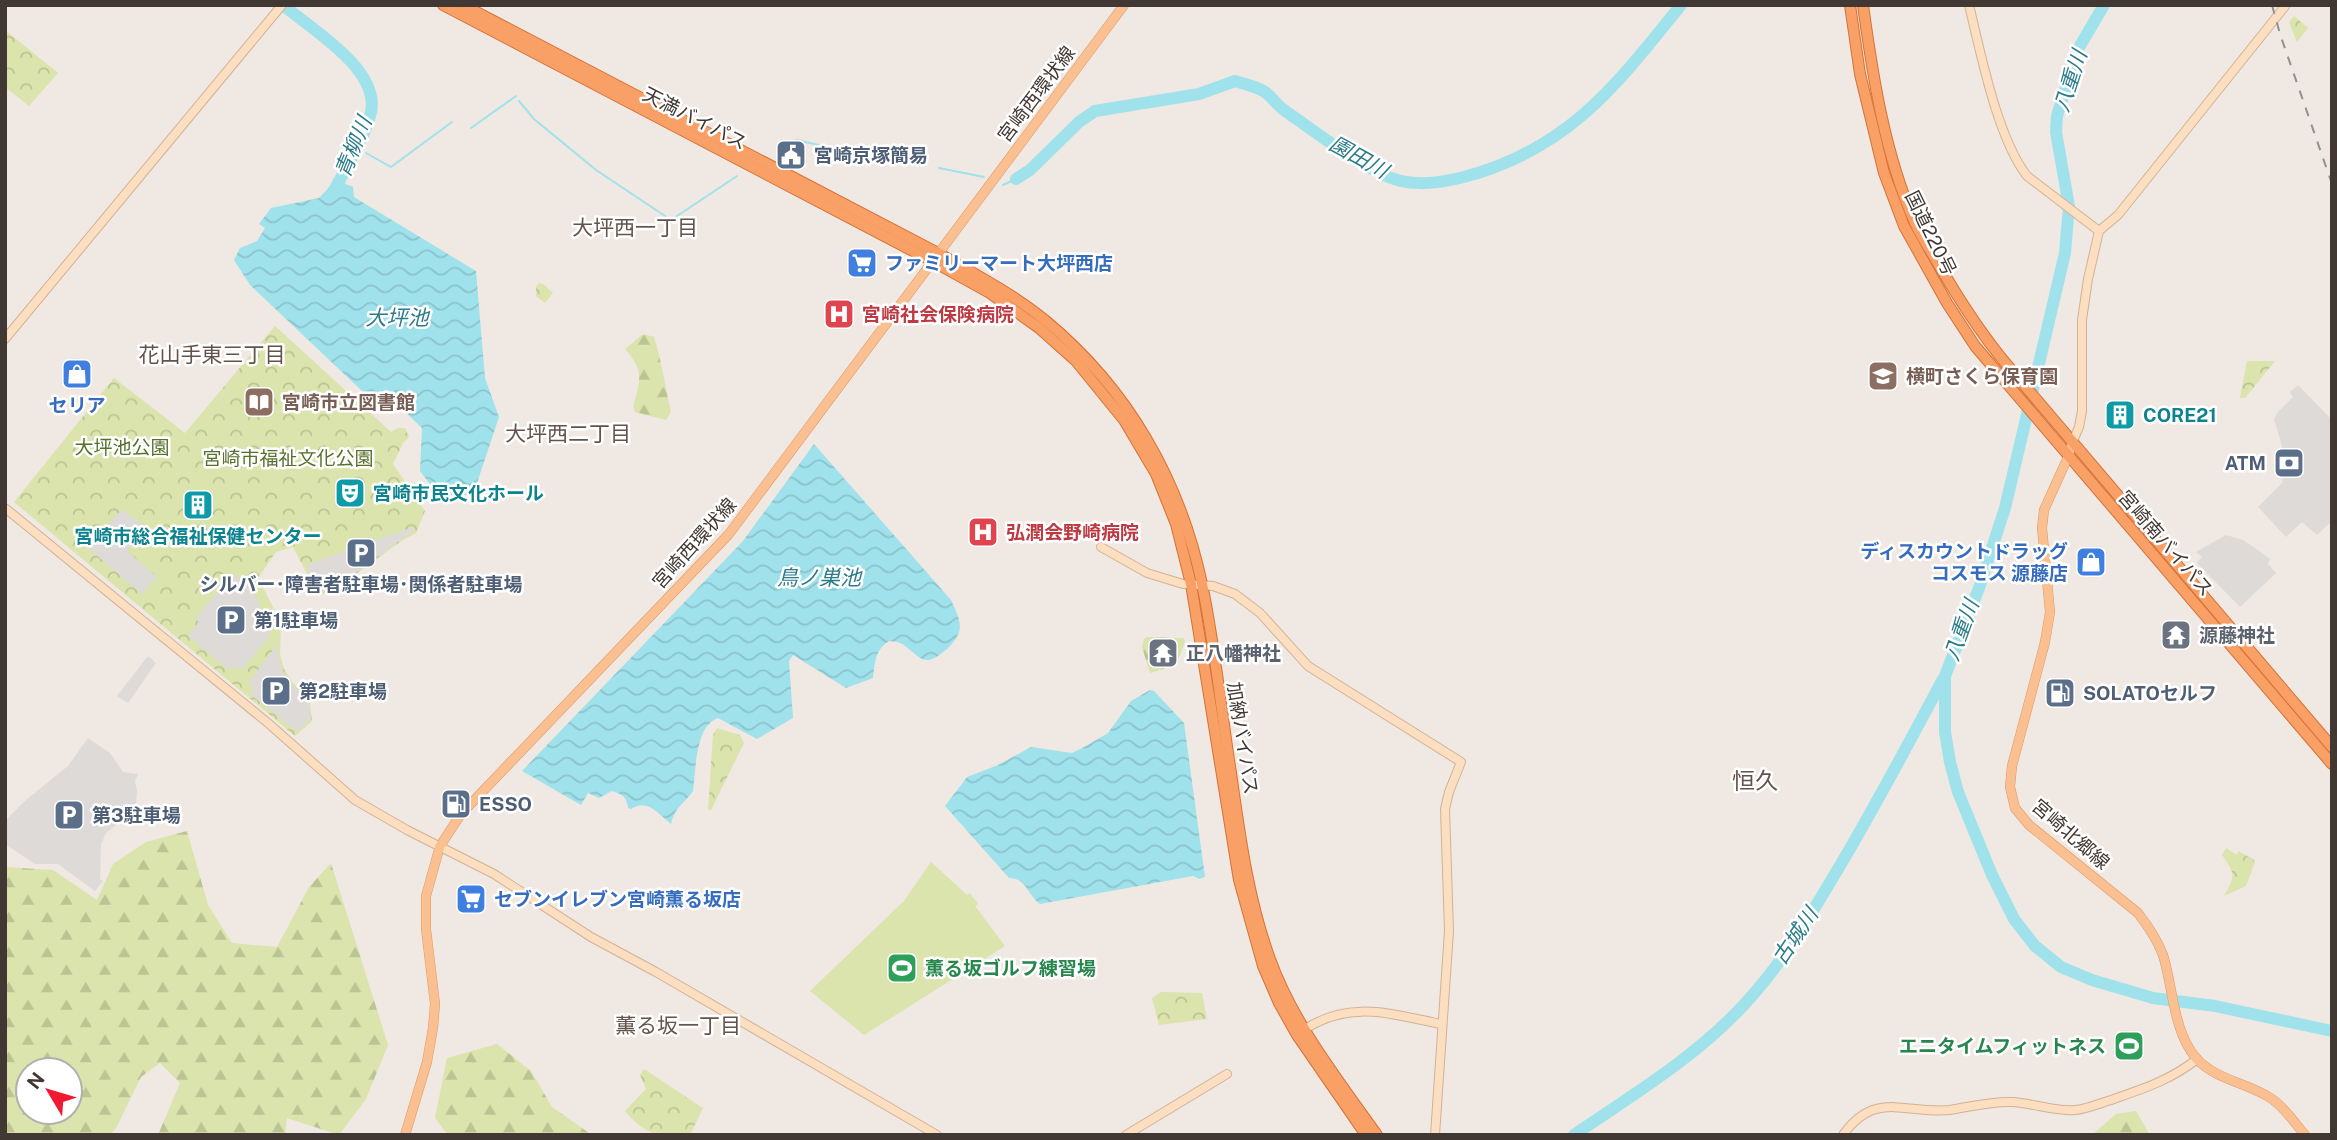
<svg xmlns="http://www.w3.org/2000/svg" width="2337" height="1140" font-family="'Public Sans','Noto Sans JP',sans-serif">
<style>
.green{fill:#dae4ac}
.forest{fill:url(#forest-firs);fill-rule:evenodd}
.park{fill:url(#park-crowns)}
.parking{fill:#dedad8}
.water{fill:url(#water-waves)}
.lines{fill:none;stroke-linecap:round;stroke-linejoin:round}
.stream{stroke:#a0e2ec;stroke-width:2}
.river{stroke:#a0e2ec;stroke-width:12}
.secondary-casing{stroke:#d2b296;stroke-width:10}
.primary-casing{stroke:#de9863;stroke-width:10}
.highway-casing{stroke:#d67137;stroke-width:12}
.secondary{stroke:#fcdec1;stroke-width:8}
.primary{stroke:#fac092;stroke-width:9}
.highway{stroke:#f8a066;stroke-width:10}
.rail{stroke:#929292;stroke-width:2;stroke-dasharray:9 9;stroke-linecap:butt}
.labels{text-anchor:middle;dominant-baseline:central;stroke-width:5;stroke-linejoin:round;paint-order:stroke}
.street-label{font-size:19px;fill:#423833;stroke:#fff}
.service-label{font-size:19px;font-weight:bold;fill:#4e5e75;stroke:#fff;text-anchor:start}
.shop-label{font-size:19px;font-weight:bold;fill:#366cbe;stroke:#fff;text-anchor:start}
.health-label{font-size:19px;font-weight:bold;fill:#be3a42;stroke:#fff;text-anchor:start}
.education-label{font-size:19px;font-weight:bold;fill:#785e54;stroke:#fff;text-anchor:start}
.culture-label{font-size:19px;font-weight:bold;fill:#0d838f;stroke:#fff;text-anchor:start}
.park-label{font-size:19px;fill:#57702a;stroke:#fff}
.worship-label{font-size:19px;font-weight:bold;fill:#5b616d;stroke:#fff;text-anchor:start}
.leisure-label{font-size:19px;font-weight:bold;fill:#27864d;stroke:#fff;text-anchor:start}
.water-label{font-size:21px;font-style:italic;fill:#2b7b8a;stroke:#fff}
.neighbourhood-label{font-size:21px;fill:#64534b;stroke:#fff}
.quarter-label{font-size:23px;fill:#64534b;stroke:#fff}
</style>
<defs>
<pattern id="forest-firs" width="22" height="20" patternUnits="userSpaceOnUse" patternTransform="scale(1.75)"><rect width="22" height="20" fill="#dae4ac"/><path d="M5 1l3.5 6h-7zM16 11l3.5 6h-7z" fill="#bcc494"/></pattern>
<pattern id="park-crowns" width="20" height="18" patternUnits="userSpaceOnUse" patternTransform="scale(1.75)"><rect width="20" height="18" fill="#dae4ac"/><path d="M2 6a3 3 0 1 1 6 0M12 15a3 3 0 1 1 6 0" fill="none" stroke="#bcc494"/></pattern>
<pattern id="water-waves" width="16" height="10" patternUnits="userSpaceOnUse" patternTransform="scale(1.75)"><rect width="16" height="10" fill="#a0e2ec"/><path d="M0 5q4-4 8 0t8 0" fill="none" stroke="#8bc3cb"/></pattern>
</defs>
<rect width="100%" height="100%" fill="#f0e8e2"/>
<!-- green -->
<path class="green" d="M931,862L967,895L970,893L978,904L975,906L1005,946L864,1035L810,991L904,901Z"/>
<!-- forest -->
<g class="forest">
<path d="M643,334L654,337C662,362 665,387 671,412L666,420L635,412L633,406C641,381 644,370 625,349Z"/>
<path d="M1147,637L1183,638L1185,640C1180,662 1171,668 1150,673L1142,647L1144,639Z"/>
<path d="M187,831L208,905L232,943L277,947L309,887L331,863L388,1045L366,1099L339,1135L287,1118L285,1135H158L180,1083L160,1063L141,1077L115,1130L108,1135H5V867L53,870L97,900L113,864L146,842ZM70,1070V1112H28V1070Z"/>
<path d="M497,1044L531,1071L552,1107L592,1135H448L435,1118L447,1058Z"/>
<path d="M2136,1111L2150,1135H2092L2116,1114Z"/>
</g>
<!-- park -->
<g class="park">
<path d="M2294,16L2308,28L2297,42L2289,22Z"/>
<path d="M5,30L58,73L29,106L5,87Z"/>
<path d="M539,283L543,284L553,293L545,303L536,296V287Z"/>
<path d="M275,326L391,432L398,428H405L409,437L403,443L393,464L425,511L416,533L403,540L328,594L317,593L293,547L276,552L258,578L281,623L280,654L284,669L293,683L309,696L312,721L295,736L14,502L114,378L185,433Z"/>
<path d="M2247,361H2275L2245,398H2240Z"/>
<path d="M717,728L740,735L744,743L711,810L708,809L713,735Z"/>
<path d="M2226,848L2237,855L2238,851L2253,859L2255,862L2246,886L2224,896C2236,876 2235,873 2222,855Z"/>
<path d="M1161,992L1202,993L1207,1019L1159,1025L1152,998Z"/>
<path d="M644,1069L703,1108L690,1135C656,1135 649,1138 625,1111L646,1089L640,1075Z"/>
</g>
<!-- parking -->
<g class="parking">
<path d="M2298,385L2332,420V521L2317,535L2302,522L2286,537L2258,507L2282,483L2284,473L2293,463L2284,453L2274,419L2278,412L2293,397L2290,392Z"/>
<path d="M123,510L145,527L127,551L157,577L142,594L88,548L117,514Z"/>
<path d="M413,527V531L328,592L317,591L306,565Z"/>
<path d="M2226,535L2243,540L2255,548L2270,559L2268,564L2276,573L2240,607L2197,563L2202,557L2196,552Z"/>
<path d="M232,573L253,589L271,635L242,669L226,668L188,636L199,622L195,619Z"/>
<path d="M276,646L282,669L291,684L308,697L311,718L297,732L250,694L254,688L248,683Z"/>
<path d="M148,656L156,663L128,703L117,696Z"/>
<path d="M88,738L110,753L123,772L138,774L135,781L137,791L136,804L127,816L106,833L101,844L100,879L103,881L95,891L58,864H35L5,844V821L26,800L68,766Z"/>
</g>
<!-- water -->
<g class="water">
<path d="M336,180L353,187L354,197L476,271L485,378L499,417L473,495H438L420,471L422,428L401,408L381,409L250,285L234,260L240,248L257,241L265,228L259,224L271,208L319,198Z"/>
<path d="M814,444L951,600C961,622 966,631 947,649C942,653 935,659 928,660C918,661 909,646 900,643C897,641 893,642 889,641C875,650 875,662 873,678L846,688L793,655L789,661L793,718L757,739L718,718C695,726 696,770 693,791C683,805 675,807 671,824C658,813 647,798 631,809L628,808C627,797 622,794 612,791L599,798L588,793L581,805L522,771L743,541Z"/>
<path d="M1150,690L1154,691L1184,723L1205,877L1199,879L1193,876L1040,904C1027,895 1027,878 1009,878L945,806L967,777L998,765L1031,747L1072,753L1084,747L1108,733L1131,701Z"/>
</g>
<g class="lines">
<!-- stream -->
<g class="stream">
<path d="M519,101L534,119L596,170L671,220L737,176"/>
<path d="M471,128L516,96"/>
<path d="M777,148L789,142L797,140L844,151L857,159L880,158L905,161"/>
<path d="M366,153L391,167L452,122"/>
<path d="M939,168L984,177"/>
<path d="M1003,185L1016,179"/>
</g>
<!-- river -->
<g class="river">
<path d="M283,5C311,29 380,69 371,112C365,138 344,170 332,195"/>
<path d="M2104,5L2077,51L2057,116L2056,132L2069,206L2065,253L2005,508L1979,588L1945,676V732L1950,762L1958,792L1992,875L2014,919L2035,946L2061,967L2092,980L2153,998L2215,1006L2332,1031"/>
<path d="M1016,179L1030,170L1079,122L1095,111L1199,94L1235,81C1244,84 1256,86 1265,92C1272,97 1277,105 1284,110C1315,132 1348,157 1382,174C1406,187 1434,184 1460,178C1567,151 1615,87 1681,5"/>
<path d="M1574,1135C1631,1096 1691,1060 1739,1010C1775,973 1803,928 1829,884C1870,817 1906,748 1943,679"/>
</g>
<!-- secondary casing -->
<g class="secondary-casing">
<g id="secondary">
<path d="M1969,5C1981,54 1997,137 2027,176L2099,231"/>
<path d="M5,339L282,5"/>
<path d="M2073,441L2079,427L2082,411V320L2088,279L2099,231L2118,215L2286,5"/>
<path d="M5,508L268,723L355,800L407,830L494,874L591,937L656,972L937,1135"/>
<path d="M1101,547L1147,573L1183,584L1213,586L1235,594L1260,613L1308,666L1461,762L1449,792L1445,809L1449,931L1435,1135"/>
<path d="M1302,1031C1349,999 1390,1014 1441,1024"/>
<path d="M1126,1135L1227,1074"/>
<path d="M1843,1135C1875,1090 1905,1114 1949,1110C1970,1107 1991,1101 2012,1102C2034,1103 2054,1112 2075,1110C2087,1109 2100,1103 2111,1100C2142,1089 2171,1080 2197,1059"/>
</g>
</g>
<!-- primary casing -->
<g class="primary-casing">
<g id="primary">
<path d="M2073,441L2068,457L2044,510L2042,528L2050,612L2045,642L2012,766L2010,787L2015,808L2029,825L2138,913C2148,926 2157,939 2163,955C2173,987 2173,1031 2196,1058C2215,1080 2249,1083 2272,1099C2285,1108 2294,1122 2305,1135"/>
<path d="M405,1135L427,1062L433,1028L435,1004L426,929V896L440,846L461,814L729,534L1124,5"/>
</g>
</g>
<!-- highway casing -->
<g class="highway-casing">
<g id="highway">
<path d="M443,5L932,261L990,293L1039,328L1076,361L1124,420L1156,474L1176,524L1191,584L1239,880L1263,966L1279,1003L1297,1035L1366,1135"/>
<path d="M463,5L938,253C975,274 1013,294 1046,321C1128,389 1180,480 1202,584C1215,646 1221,710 1231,773C1240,836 1248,899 1270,959C1293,1023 1338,1080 1377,1135"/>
<path d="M1850,5L1860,74L1884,173L1904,226L1947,303L1975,346L2332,764"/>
<path d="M1863,5C1873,78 1885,155 1915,223C1921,236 1929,248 1936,260C1958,298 1980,333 2008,366L2332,747"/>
</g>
</g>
<!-- secondary -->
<use href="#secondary" class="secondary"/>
<!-- primary -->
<use href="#primary" class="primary"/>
<!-- highway -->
<use href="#highway" class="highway"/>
<!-- rail -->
<path class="rail" d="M2272,5L2280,34L2332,184"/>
</g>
<!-- icons -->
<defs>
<g id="civic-square" transform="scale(1.575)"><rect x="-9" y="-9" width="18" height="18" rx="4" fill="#5c6f8a" stroke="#fff"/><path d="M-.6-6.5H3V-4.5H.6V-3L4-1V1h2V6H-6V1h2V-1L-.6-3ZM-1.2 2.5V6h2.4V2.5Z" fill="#fff"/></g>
<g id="supermarket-square" transform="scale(1.575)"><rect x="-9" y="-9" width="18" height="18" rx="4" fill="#3f7fe0" stroke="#fff"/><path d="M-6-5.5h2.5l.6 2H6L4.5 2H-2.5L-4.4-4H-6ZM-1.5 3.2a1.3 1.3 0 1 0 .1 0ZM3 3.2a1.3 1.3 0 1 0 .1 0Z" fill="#fff"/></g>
<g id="hospital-square" transform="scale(1.575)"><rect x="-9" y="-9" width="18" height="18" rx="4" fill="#e0444e" stroke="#fff"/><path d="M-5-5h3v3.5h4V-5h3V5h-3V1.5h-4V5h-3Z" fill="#fff"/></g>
<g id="shop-square" transform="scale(1.575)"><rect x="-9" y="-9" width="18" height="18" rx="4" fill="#3f7fe0" stroke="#fff"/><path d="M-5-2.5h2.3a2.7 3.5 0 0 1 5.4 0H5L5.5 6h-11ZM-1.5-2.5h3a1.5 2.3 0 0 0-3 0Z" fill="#fff"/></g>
<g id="school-square" transform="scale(1.575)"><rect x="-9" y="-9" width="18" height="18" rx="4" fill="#8d6e63" stroke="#fff"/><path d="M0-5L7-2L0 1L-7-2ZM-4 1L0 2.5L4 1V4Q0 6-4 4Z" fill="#fff"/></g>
<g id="library-square" transform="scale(1.575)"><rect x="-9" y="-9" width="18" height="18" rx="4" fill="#8d6e63" stroke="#fff"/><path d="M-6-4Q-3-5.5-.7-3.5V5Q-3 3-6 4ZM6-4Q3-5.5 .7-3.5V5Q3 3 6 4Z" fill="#fff"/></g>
<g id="building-square" transform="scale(1.575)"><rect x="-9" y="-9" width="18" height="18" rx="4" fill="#0f9aa8" stroke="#fff"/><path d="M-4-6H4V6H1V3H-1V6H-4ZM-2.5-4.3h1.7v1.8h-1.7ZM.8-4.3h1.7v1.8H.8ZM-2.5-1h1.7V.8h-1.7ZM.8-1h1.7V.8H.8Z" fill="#fff"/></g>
<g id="bank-square" transform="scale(1.575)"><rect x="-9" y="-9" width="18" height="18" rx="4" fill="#5c6f8a" stroke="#fff"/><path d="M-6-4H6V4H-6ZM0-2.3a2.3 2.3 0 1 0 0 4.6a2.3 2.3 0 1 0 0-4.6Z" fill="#fff"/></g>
<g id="theatre-square" transform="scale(1.575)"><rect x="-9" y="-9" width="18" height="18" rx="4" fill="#0f9aa8" stroke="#fff"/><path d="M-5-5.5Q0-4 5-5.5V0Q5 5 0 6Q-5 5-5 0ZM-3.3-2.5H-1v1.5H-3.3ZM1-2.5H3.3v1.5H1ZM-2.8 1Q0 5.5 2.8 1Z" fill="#fff"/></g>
<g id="parking-square" transform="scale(1.575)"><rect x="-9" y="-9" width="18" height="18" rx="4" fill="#5c6f8a" stroke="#fff"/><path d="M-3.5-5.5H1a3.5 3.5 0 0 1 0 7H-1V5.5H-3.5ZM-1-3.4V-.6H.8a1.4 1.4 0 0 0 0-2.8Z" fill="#fff"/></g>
<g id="temple-square" transform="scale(1.575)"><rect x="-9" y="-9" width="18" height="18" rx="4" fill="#6b7280" stroke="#fff"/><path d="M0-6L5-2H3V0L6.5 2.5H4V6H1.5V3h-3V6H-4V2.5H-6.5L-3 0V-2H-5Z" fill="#fff"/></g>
<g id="fuel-square" transform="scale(1.575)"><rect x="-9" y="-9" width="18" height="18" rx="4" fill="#5c6f8a" stroke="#fff"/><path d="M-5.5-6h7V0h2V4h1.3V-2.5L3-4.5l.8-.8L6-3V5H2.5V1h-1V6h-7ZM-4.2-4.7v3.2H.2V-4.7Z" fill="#fff"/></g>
<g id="stadium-square" transform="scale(1.575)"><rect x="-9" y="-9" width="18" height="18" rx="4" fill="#2e9e5b" stroke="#fff"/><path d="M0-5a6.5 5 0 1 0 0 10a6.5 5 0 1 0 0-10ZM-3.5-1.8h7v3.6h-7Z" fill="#fff"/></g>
</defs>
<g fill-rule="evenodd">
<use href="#civic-square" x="791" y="155"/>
<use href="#supermarket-square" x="862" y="263"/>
<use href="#hospital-square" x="839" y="314"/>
<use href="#shop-square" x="77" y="374"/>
<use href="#school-square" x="1883" y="376"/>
<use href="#library-square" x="259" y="402"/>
<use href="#building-square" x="2120" y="415"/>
<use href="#bank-square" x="2289" y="463"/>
<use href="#theatre-square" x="350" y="493"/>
<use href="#building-square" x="198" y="505"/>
<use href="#hospital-square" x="983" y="532"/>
<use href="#parking-square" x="361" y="553"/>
<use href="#shop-square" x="2091" y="562"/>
<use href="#parking-square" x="231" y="620"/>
<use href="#temple-square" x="2176" y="635"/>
<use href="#temple-square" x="1163" y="653"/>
<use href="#parking-square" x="276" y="691"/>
<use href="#fuel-square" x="2060" y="693"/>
<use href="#fuel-square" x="456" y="804"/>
<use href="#parking-square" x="69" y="815"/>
<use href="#supermarket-square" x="471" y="899"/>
<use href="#stadium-square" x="902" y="968"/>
<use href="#stadium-square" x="2129" y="1046"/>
</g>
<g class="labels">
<!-- street labels -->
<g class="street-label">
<text transform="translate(1036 94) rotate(-53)">宮崎西環状線</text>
<text transform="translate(695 118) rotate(27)">天満バイパス</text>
<text transform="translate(1931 233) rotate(64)">国道220号</text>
<text transform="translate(694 543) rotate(-48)">宮崎西環状線</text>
<text transform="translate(2166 543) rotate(49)">宮崎南バイパス</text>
<text transform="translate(1243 738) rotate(81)">加納バイパス</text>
<text transform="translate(2071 834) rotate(41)">宮崎北郷線</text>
</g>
<!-- service labels -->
<g class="service-label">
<text x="814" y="155">宮崎京塚簡易</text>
<text x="2266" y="463" text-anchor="end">ATM</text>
<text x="361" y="584" text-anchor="middle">シルバー･障害者駐車場･関係者駐車場</text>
<text x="254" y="620">第1駐車場</text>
<text x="299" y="691">第2駐車場</text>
<text x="2083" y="693">SOLATOセルフ</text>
<text x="479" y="804">ESSO</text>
<text x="92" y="815">第3駐車場</text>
</g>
<!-- shop labels -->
<g class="shop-label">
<text x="885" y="263">ファミリーマート大坪西店</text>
<text x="77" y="405" text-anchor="middle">セリア</text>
<text x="2068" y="551" text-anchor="end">ディスカウントドラッグ<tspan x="2068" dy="22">コスモス 源藤店</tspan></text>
<text x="494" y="899">セブンイレブン宮崎薫る坂店</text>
</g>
<!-- health labels -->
<g class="health-label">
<text x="862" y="314">宮崎社会保険病院</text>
<text x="1006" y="532">弘潤会野崎病院</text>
</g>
<!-- education labels -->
<g class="education-label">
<text x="1906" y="376">横町さくら保育園</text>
<text x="282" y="402">宮崎市立図書館</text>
</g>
<!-- culture labels -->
<g class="culture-label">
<text x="2143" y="415">CORE21</text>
<text x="373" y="493">宮崎市民文化ホール</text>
<text x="198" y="536" text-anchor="middle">宮崎市総合福祉保健センター</text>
</g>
<!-- park labels -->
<g class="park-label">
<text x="122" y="447">大坪池公園</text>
<text x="288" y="458">宮崎市福祉文化公園</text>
</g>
<!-- worship labels -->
<g class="worship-label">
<text x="2199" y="635">源藤神社</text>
<text x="1186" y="653">正八幡神社</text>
</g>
<!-- leisure labels -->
<g class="leisure-label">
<text x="925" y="968">薫る坂ゴルフ練習場</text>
<text x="2106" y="1046" text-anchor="end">エニタイムフィットネス</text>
</g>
<!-- water labels -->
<g class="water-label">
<text transform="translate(2070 81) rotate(-72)">八重川</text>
<text transform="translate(353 147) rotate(-68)">青柳川</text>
<text transform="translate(1359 157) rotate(29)">園田川</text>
<text x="397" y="317">大坪池</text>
<text x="819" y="577">鳥ノ巣池</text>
<text transform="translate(1961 630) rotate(-70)">八重川</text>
<text transform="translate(1795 936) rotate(-56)">古城川</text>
</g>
<!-- neighbourhood labels -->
<g class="neighbourhood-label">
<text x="635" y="227">大坪西一丁目</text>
<text x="212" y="354">花山手東三丁目</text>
<text x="568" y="433">大坪西二丁目</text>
<text x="678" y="1025">薫る坂一丁目</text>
</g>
<!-- quarter labels -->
<g class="quarter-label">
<text x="1755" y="780">恒久</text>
</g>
</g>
<!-- border -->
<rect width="2337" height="1140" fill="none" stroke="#423833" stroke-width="14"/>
<!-- north arrow -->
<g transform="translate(49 1091) rotate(308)"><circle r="33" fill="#ffffff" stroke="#b3afad" stroke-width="2"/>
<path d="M0-5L12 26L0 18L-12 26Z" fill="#f11932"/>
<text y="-10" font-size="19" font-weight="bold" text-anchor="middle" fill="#423833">N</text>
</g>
</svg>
